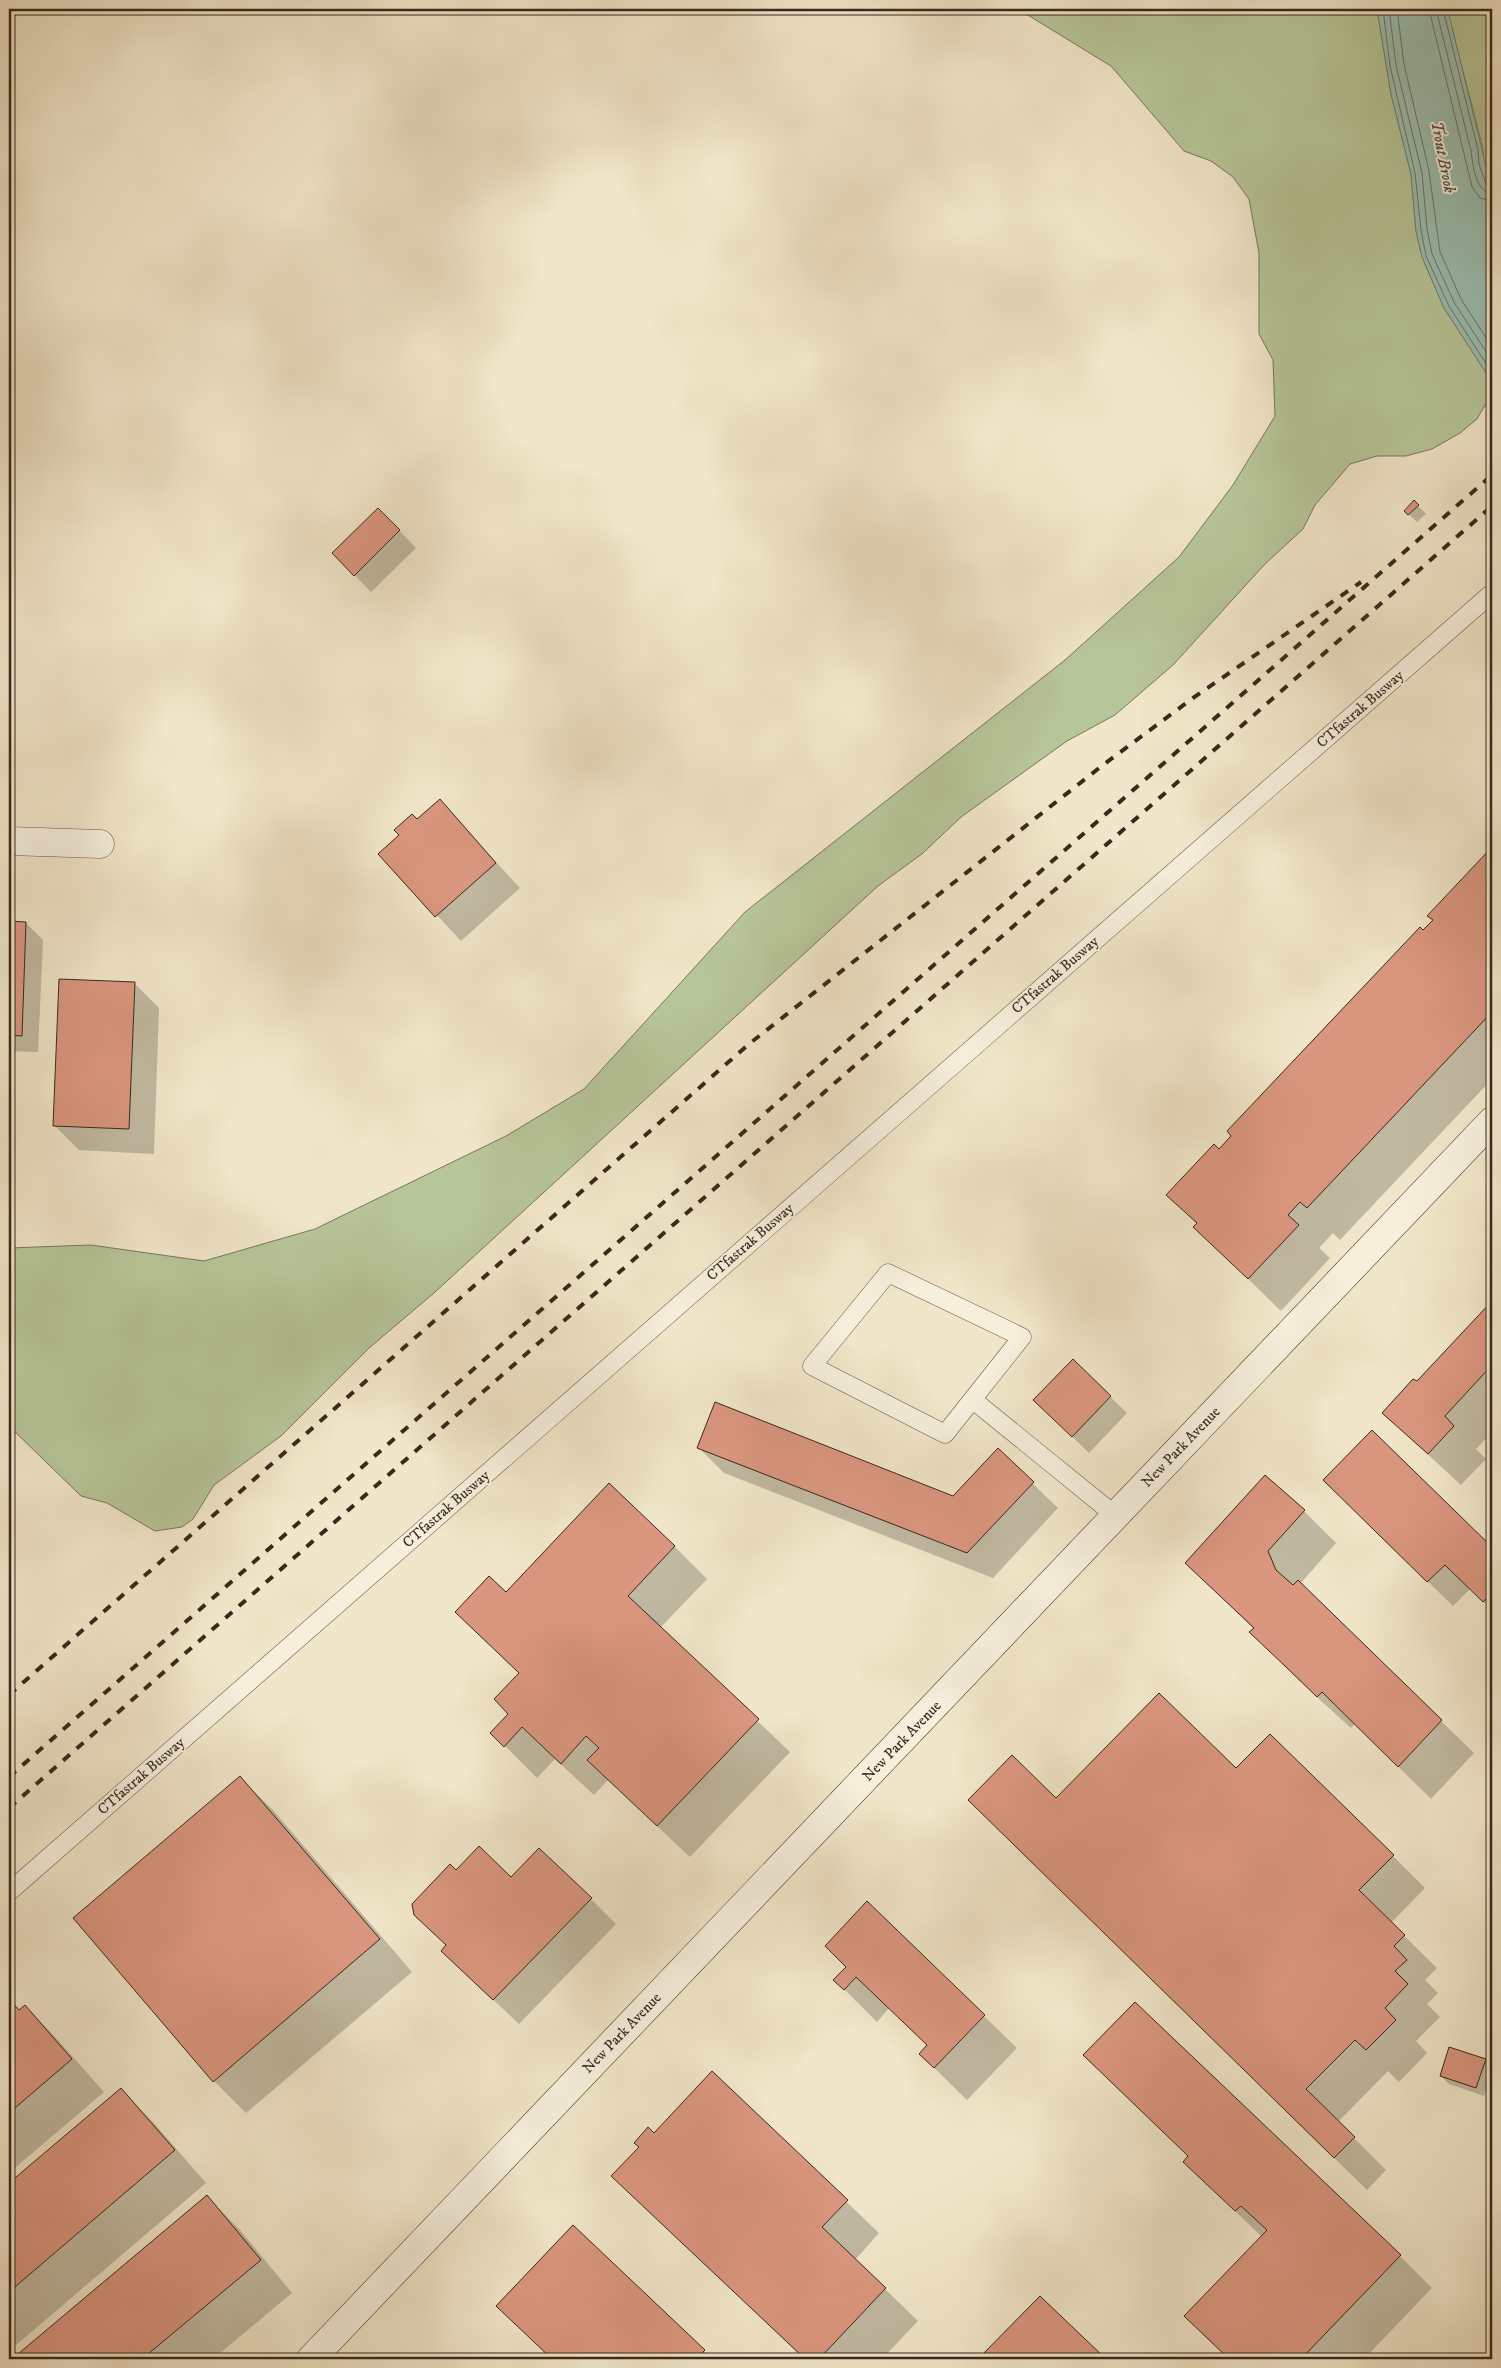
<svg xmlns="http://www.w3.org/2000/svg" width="1501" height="2368" font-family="'IM FELL DW Pica',serif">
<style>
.green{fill:#b7c699;stroke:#78785a}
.water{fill:#9bc0b2;stroke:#738476}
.shadow{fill:#0003}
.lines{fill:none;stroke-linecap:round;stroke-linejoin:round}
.shore{stroke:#6a7467;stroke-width:1}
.building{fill:#da967f;stroke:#38291c}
.lane-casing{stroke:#665847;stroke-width:19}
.street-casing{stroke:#665847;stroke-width:29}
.secondary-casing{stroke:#38291c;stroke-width:29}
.lane{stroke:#f6efdc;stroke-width:18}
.street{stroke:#f6efdc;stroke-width:28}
.secondary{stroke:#f6efdc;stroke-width:28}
.rail{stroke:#38291c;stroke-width:4;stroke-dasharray:9 9;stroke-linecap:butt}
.labels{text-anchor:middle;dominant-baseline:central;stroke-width:4;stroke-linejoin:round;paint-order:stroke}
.street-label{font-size:15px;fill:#38291c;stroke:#f6efdc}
.water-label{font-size:16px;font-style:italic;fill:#514f42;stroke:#f6efdc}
</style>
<rect width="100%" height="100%" fill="#f1e6c9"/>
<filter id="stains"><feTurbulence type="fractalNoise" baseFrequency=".004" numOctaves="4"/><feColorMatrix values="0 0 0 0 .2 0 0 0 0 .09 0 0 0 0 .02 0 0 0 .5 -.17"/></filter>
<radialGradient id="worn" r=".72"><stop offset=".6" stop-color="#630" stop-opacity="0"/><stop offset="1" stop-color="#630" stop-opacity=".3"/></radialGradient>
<!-- green -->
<g class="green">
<path d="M1018,9H1377L1391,94L1411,174L1416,231L1422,257L1444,308L1492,382V393L1477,419L1460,433L1432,449L1406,456H1377L1350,464L1315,505L1303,529L1265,564L1173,665L1115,715L1067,741L961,817L923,853L878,886L434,1293L369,1348L281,1436L214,1485L193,1519L182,1527L155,1531L107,1503L81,1496L9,1426V1248L91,1245L204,1261L315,1229L506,1136L584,1089L745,912L1065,660L1179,557L1233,485L1275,416L1273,360L1259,334V253L1249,199L1233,177L1211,161L1184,151L1111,66Z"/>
<path d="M1447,9H1492V191L1484,163L1483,149Z"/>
</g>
<!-- water -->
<path class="water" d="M1377,9H1447L1450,19L1492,191V382L1444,308L1422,257L1416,231L1411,174L1391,94Z"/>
<!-- shadow -->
<g class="shadow">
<path d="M1414,502L1426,514L1417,522L1405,511Z"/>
<path d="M378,509L416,548L371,592L333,553Z"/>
<path d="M440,801L520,888L461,941L380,854Z"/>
<path d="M1492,849V1079L1340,1240L1333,1233L1319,1248L1330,1258L1281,1311L1195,1227L1197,1224L1168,1195L1220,1150L1434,920L1429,915Z"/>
<path d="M9,922L26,923L43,940L38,1052L9,1051Z"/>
<path d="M134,983L159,1008L154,1154L79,1150L54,1125Z"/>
<path d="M1492,1302V1432L1476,1449L1486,1459L1461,1485L1383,1413L1417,1382Z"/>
<path d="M1073,1361L1127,1413L1089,1453L1051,1416Z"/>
<path d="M1372,1432L1492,1549V1610L1470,1589L1453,1606L1349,1505Z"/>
<path d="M699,1448L954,1497L998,1450L1058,1508L993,1578L724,1473Z"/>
<path d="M1304,1511L1336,1543L1300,1584L1474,1753L1431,1799L1355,1724L1351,1728L1320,1700L1283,1664L1254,1629L1187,1563Z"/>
<path d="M674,1546L707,1579L660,1628L790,1752L690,1857L608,1780L594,1795L555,1759L537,1778L492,1733L510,1714L520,1674L456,1612L506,1594Z"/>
<path d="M1236,1770L1393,1856L1425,1888L1391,1923L1437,1968L1425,1980L1438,1993L1427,2004L1440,2017L1416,2041L1427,2053L1399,2082L1388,2071L1338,2122L1386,2170L1367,2190L1002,1832L1056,1799Z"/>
<path d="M240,1778L273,1810L412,1972L246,2113L214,2081Z"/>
<path d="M456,1872L511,1879L591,1899L616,1924L519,2024L467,1975L447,1946Z"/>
<path d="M867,1903L1017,2048L967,2100L920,2054L928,2045L889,2008L877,2022L835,1980L848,1967Z"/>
<path d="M11,2002L19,2011L25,2006L57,2039L104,2092L9,2173V2004Z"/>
<path d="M1485,2060L1492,2067V2071L1484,2096L1449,2084L1441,2076Z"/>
<path d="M712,2073L879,2233L855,2260L918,2321L882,2359H805L613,2176Z"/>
<path d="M121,2090L153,2122L206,2183L9,2351V2185Z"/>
<path d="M1189,2157L1400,2256L1432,2288L1364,2359H1229L1186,2316L1262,2237L1184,2162Z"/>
<path d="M207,2197L239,2229L292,2293L213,2359H14Z"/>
<path d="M1040,2298L1104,2359H980Z"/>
<path d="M498,2306L704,2351L712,2359H552Z"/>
</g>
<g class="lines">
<!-- shore -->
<g class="shore">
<path d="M1383,9L1390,66L1415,173L1421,230L1426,256L1449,306L1492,373"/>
<path d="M1389,9L1396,65L1422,173L1427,229L1432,254L1454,302L1492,361"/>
<path d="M1397,9L1404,64L1429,171L1440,252L1461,299L1492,347"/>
<path d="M1429,9L1472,187L1480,198L1492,201"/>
<path d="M1436,9L1471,151C1473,165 1475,192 1492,193"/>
<path d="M1443,9L1478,150L1479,164L1486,184L1492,187"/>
</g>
</g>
<!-- building -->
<g class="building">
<path d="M1414,500L1419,505L1408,515L1404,511Z"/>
<path d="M378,508L400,530L354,576L332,553Z"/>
<path d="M440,799L496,863L435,917L378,854L399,835L394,830L412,814L417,819Z"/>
<path d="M1492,847V1012L1307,1208L1300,1202L1288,1215L1299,1225L1248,1279L1193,1227L1197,1223L1166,1195L1214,1144L1219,1149L1231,1136L1227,1131L1420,927L1423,930L1433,920L1427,916Z"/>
<path d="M9,921L26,922L22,1036L9,1035Z"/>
<path d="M59,979L135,982L129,1129L53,1126Z"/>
<path d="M1492,1301V1365L1445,1416L1454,1426L1428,1454L1382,1413L1413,1379L1417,1381Z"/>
<path d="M1073,1359L1111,1396L1072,1437L1033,1400Z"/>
<path d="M715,1402L953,1496L998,1448L1034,1482L967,1553L697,1448Z"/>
<path d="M1372,1430L1492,1547V1593L1483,1602L1445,1565L1427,1582L1323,1480Z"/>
<path d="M1265,1475L1305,1510L1268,1551L1276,1570L1293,1585L1298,1580L1442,1720L1398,1767L1322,1692L1317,1697L1286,1667L1249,1632L1254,1628L1185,1563Z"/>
<path d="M609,1483L675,1546L628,1596L759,1719L657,1826L587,1760L599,1748L586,1736L561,1764L522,1727L504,1747L490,1733L508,1714L494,1699L519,1673L455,1612L489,1576L506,1592Z"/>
<path d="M1159,1693L1236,1768L1270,1734L1394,1855L1359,1890L1405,1935L1394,1946L1407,1960L1395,1971L1408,1984L1385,2008L1396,2020L1366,2050L1355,2040L1306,2089L1355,2137L1334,2158L968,1800L1012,1755L1056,1798Z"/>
<path d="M240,1776L380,1939L213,2082L73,1918Z"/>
<path d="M479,1846L511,1877L539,1848L592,1898L493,2000L441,1951L446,1945L414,1915L412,1904L450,1864L456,1870Z"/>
<path d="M867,1901L985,2015L934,2068L919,2054L927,2045L856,1977L844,1990L833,1980L846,1967L825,1946Z"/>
<path d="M11,2001L19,2010L25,2005L72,2059L9,2113V2002Z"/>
<path d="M1135,2002L1401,2255L1301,2359H1229L1184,2316L1267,2230L1241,2206L1235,2211L1183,2162L1188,2156L1083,2055Z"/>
<path d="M1449,2047L1486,2059L1476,2088L1440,2076Z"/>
<path d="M712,2071L848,2200L822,2227L886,2288L819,2359H805L611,2176L639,2147L634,2143L648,2127L654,2133Z"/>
<path d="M121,2088L175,2150L9,2292V2183Z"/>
<path d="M207,2195L261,2260L142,2359H12Z"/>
<path d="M573,2225L705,2350L696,2359H552L496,2306Z"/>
<path d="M1040,2296L1106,2359H978Z"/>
</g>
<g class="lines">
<!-- lane casing -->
<g class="lane-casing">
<g id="lane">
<path d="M888,1273L1022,1337L945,1434L812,1366Z"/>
<path d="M973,1400L1116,1516"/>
<path d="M9,1892L1492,593"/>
</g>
</g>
<!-- street casing -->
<g class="street-casing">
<path id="street" d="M9,841L100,844"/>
</g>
<!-- secondary casing -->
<g class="secondary-casing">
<path id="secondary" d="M311,2359L1492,1121"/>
</g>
<!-- lane -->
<use href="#lane" class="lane"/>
<!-- street -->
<use href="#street" class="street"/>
<!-- secondary -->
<use href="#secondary" class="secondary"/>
<!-- rail -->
<g class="rail">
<path d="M9,1695L749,1044L1103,765L1193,698L1361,582"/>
<path d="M9,1777L1492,475"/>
<path d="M9,1808L1492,506"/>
</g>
</g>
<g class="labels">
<!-- street labels -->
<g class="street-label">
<text transform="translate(1360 709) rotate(-41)">CTfastrak Busway</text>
<text transform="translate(1055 975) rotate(-41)">CTfastrak Busway</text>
<text transform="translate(750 1242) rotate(-41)">CTfastrak Busway</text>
<text transform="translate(1181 1447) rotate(-46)">New Park Avenue</text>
<text transform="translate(446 1509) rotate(-41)">CTfastrak Busway</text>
<text transform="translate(902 1741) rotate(-46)">New Park Avenue</text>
<text transform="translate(141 1776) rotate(-41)">CTfastrak Busway</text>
<text transform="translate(622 2033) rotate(-46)">New Park Avenue</text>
</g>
<!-- water labels -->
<g class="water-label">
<text transform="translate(1443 157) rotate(79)">Trout Brook</text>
</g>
</g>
<!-- margin -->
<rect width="1501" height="2368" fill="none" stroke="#f1e6c9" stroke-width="30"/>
<rect x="10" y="10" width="1481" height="2348" fill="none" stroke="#38291c" stroke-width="2.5"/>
<rect x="15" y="15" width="1471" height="2338" fill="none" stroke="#38291c"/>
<rect width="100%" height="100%" filter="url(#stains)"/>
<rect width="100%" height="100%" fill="url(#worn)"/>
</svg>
